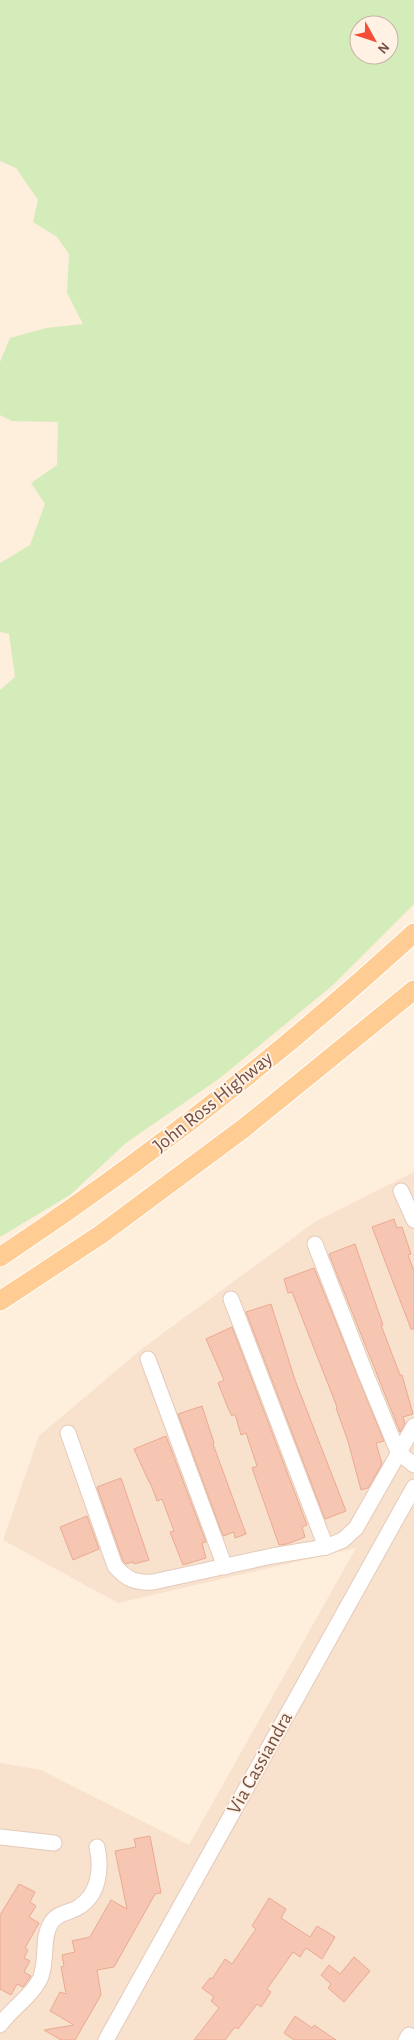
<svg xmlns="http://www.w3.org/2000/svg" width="414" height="2040" font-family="'Alegreya Sans',sans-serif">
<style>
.residential{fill:#f8e1cd}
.green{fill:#d4ecba;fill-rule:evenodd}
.building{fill:#f6c6b2;stroke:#eaaa91}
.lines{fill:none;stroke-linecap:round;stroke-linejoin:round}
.minor-casing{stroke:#e4cabb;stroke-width:17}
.major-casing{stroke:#fff;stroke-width:21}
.minor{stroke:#fff;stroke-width:15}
.major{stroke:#ffcc93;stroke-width:19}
.labels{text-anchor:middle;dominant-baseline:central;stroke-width:4;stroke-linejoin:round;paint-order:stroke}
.street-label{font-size:20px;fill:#755044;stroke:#fff2e5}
</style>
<rect width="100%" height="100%" fill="#feeedc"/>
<!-- residential -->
<path class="residential" d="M414,1172V2040H0V1763L41,1770L189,1845L356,1548L118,1603L3,1540L39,1436L143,1348L315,1222Z"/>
<!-- green -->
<path class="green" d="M0,0H414V904L333,985L220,1078L126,1143L70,1195L0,1237V690L15,677L9,634L0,632V563L30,545L45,504L31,483L57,465L58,422L12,421L0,415V362L10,338L46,328L83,324L67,293L69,254L57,237L33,222L38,200L16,168L0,161ZM359,25H389V55H359Z"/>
<!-- building -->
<g class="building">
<path d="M394,1219L397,1228L402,1227L411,1254L408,1255L414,1271V1329H411L372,1227Z"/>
<path d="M355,1244L383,1325H381L400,1375H402L413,1414L403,1417L405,1424L400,1432L329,1254Z"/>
<path d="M314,1268L384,1441L376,1443L382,1464L368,1488L361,1490L348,1441L336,1408L337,1407L292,1292L288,1293L284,1279Z"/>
<path d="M271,1304L295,1380L346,1511L325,1519L246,1312Z"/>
<path d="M232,1327L307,1525L302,1527L305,1537L287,1544L279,1545L252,1468L257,1466L246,1433L241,1435L235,1414L232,1416L228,1408L218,1383L224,1380L206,1339Z"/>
<path d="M202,1406L214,1443L213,1444L246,1534L235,1538L234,1532L223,1536L178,1414Z"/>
<path d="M166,1436L206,1542L202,1543L206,1558L183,1565L170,1532L174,1531L162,1499L157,1501L150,1482H149L134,1449Z"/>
<path d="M121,1478L149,1560L134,1564L133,1562L126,1564L123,1561L97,1487Z"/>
<path d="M87,1516L99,1549L73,1560L60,1527Z"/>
<path d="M150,1836L161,1893L155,1894L114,1967L97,1970L101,1995L75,2040H61L44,2030L74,2025L50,2011L60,1992L66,1994L61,1967L64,1966L62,1955L75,1952L72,1941L90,1937L111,1900L127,1909L115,1851L136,1847L134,1839Z"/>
<path d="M19,1884L35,1892L30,1902L36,1906L29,1917L39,1923L25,1948L28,1950L24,1958L30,1961L24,1972L31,1976L23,1987L17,1984L11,1995L0,1989V1915Z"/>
<path d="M269,1898L286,1909L281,1918L310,1937L317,1926L335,1937L322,1959L306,1948L300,1957L293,1952L267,1989L271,1992L261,2007L257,2004L238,2029L235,2027L225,2040H194L219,2008L211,2001L214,1997L202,1988L210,1978L212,1979L225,1959L232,1964L256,1929L252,1926Z"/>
<path d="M354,1957L370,1971L344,2002L328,1988L331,1984L321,1975L329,1965L340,1974Z"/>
<path d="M295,2016L312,2028L314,2025L336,2040H294L284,2033Z"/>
</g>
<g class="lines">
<!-- minor casing -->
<g class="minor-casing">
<g id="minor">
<path d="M401,1191L414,1220"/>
<path d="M315,1244L365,1372L398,1452L414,1465"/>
<path d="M231,1299L326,1547"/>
<path d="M148,1359L225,1567"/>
<path d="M68,1433L115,1566C127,1580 136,1583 153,1582L272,1556L326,1547L343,1540L356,1528L414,1426"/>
<path d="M0,1837L54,1843"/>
<path d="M0,2025C11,2009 31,1997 40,1979C48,1962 41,1939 51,1923C57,1913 68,1913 77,1908C99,1896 102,1869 97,1847"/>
<path d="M106,2040L414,1487"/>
<path d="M406,2040L409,2035"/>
</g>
</g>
<!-- major casing -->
<g class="major-casing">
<g id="major">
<path d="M0,1257C146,1160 284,1052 414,933"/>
<path d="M0,1301L100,1235L244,1128L414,990"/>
</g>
</g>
<!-- minor -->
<use href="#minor" class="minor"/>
<!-- major -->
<use href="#major" class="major"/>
</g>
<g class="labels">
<!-- street labels -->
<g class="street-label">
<text transform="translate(213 1102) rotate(-39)">John Ross Highway</text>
<text transform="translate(260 1763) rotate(-61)">Via Cassiandra</text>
</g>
</g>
<!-- north arrow -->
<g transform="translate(374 40) rotate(130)"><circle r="24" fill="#fff2e5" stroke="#c8b1a5"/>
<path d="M0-4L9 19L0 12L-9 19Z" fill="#f44d35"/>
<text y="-8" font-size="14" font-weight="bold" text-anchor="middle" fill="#755044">N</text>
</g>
</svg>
